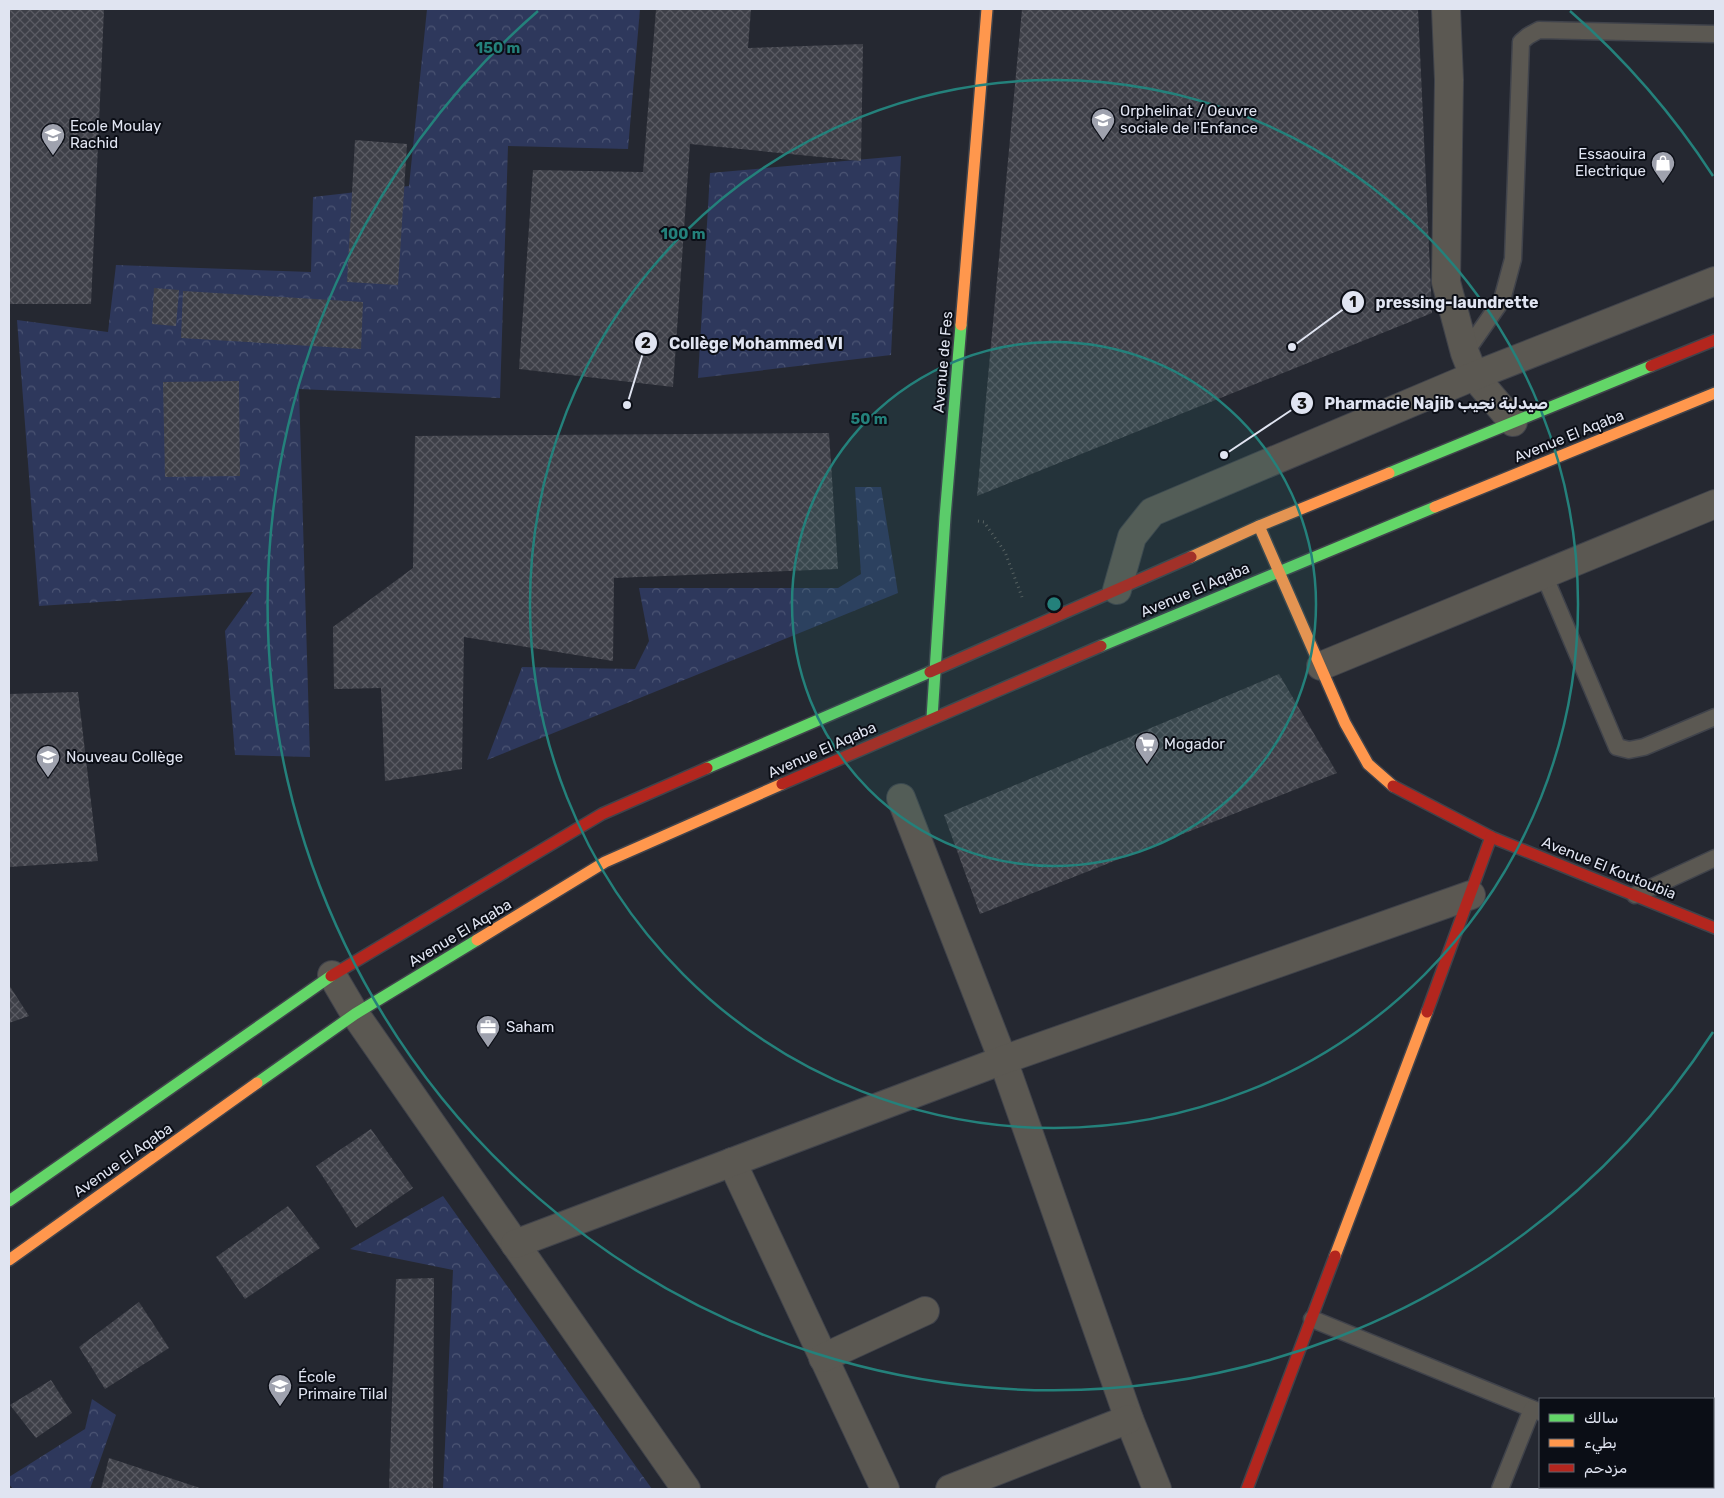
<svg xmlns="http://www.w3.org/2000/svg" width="1724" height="1498" font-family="Rubik,'Noto Naskh Arabic',sans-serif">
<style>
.forest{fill:url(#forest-crowns)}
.building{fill:url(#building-cross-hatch)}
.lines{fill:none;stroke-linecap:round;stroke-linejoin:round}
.lane-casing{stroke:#40434b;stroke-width:19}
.street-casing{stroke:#40434b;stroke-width:30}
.fast-casing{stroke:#40434b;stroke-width:14}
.slow-casing{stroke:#40434b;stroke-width:14}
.jam-casing{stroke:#40434b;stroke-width:14}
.path{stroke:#5f5e5f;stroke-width:3;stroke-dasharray:1 4;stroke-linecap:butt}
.lane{stroke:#5b5852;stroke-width:16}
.street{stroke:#5b5852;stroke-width:28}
.fast{stroke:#63d668;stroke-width:11}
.slow{stroke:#ff974d;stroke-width:11}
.jam{stroke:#b3261e;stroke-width:11}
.ring{fill:none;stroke:#24817b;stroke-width:2.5}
.labels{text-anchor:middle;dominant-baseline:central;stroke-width:4;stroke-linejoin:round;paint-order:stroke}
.poi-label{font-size:15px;fill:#e0e4f1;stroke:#0b0e16;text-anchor:start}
.street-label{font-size:15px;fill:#e0e4f1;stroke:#0b0e16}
.centre{fill:#24817b;stroke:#0b0e16;stroke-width:2.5}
.ring-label{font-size:15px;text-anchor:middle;font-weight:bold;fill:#24817b;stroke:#0b0e16;stroke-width:4;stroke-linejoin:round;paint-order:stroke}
.leader{fill:none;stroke:#e0e4f1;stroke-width:2}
.callout-dot{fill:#e0e4f1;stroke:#0b0e16;stroke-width:2}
.mark-label{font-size:15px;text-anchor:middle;font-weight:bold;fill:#111}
.callout-label{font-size:16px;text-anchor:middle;font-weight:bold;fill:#e0e4f1;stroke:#0b0e16;stroke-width:4;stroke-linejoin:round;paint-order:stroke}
</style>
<defs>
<pattern id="forest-crowns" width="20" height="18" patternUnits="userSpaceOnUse" patternTransform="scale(1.25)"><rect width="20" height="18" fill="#2e385c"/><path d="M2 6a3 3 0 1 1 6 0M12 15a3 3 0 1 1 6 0" fill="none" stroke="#4c5574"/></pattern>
<pattern id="building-cross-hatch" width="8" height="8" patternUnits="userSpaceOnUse" patternTransform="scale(1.25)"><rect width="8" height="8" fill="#3e4048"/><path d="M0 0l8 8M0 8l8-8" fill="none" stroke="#5a5b63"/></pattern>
</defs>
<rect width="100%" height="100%" fill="#252831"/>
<!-- forest -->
<g class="forest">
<path d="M427,9H640L628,149L508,146L500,398L299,389L310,757L235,755L225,631L253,592L39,606L17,320L108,332L116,265L311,272L313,197L409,186Z"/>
<path d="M901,156L891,355L698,378L710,173Z"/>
<path d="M855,487H881L898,593L487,760L522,667L635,669L649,641L639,588H838L861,574Z"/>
<path d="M443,1196L652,1489H443L453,1270L350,1249Z"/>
<path d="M92,1399L116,1415L90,1489H13L9,1484V1477L85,1429Z"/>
</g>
<!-- building -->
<g class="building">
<path d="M9,9H104L91,304H9Z"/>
<path d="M656,9H751L748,48L863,44L861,161L690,144L673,387L519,369L533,170L643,172Z"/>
<path d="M1022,9H1418L1432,313L977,496Z"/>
<path d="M355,140L407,144L398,285L347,282Z"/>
<path d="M154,288L179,290L176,326L152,324Z"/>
<path d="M183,291L363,302L361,349L181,338Z"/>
<path d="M239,381L240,476L165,477L163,382Z"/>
<path d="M829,433L838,569L614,578L613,661L464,637L462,769L385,781L381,688L334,689L333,627L413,568L415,436Z"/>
<path d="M1279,674L1337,773L980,914L944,815Z"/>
<path d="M78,692L98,861L9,867V694Z"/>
<path d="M9,985L29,1016L9,1023Z"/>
<path d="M371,1129L413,1188L356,1228L316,1166Z"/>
<path d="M288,1206L320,1248L245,1299L216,1257Z"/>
<path d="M434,1278L433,1489H389L396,1279Z"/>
<path d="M139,1302L169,1348L105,1389L79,1347Z"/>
<path d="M51,1380L72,1413L36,1438L10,1405Z"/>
<path d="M109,1458L203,1489H101Z"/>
</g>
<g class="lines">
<!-- lane casing -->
<g class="lane-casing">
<g id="lane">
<path d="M1465,353L1502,300L1513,259L1521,42L1528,36L1539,30L1715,34"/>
<path d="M1544,575L1617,747L1629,750L1644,747L1715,717"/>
<path d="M1635,895L1715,858"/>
<path d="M1312,1319L1540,1412"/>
<path d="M1676,1487L1682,1489"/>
<path d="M1500,1489L1532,1409"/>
</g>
</g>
<!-- street casing -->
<g class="street-casing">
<g id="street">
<path d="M1446,9L1449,80L1446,282L1465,353L1474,376L1513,422"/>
<path d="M1117,590L1132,537L1152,512L1474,376L1715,281"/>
<path d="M1321,666L1715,504"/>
<path d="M901,798L1003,1060L1129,1419L1157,1489"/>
<path d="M332,975L355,1014L686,1489"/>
<path d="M732,1162L885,1489"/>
<path d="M515,1244L1003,1060L1471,895"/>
<path d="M823,1358L925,1311"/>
<path d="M950,1489L1129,1419"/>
</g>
</g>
<!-- fast casing -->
<g class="fast-casing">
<g id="fast">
<path d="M1389,473L1651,366"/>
<path d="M1101,646L1435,507"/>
<path d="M932,718L945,517L961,325"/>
<path d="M707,768L930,672"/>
<path d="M257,1083L355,1014L477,940"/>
<path d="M9,1201L331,976"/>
</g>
</g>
<!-- slow casing -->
<g class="slow-casing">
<g id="slow">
<path d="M961,325L987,9"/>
<path d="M1435,507L1715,393"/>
<path d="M1259,526L1345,723L1368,764L1393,786"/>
<path d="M1191,557L1259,526L1389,473"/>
<path d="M477,940L605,862L782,784"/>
<path d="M1335,1256L1427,1012"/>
<path d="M9,1260L257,1083"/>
</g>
</g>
<!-- jam casing -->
<g class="jam-casing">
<g id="jam">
<path d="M1651,366L1715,340"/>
<path d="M930,672L1191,557"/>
<path d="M782,784L1101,646"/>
<path d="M1393,786L1491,837L1715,928"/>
<path d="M331,976L602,814L707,768"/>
<path d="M1427,1012L1491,837"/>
<path d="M1247,1489L1335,1256"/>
</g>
</g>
<!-- path -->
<path class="path" d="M978,521L984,522L1005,552L1022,597"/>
<!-- lane -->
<use href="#lane" class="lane"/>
<!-- street -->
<use href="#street" class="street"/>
<!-- fast -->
<use href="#fast" class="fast"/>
<!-- slow -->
<use href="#slow" class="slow"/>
<!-- jam -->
<use href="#jam" class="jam"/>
</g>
<!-- distance rings -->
<circle cx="1054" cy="604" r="262" fill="#24817b" fill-opacity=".12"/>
<g class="ring">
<circle cx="1054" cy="604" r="262"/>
<circle cx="1054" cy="604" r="524"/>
<path d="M1713 1032A786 786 0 1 1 538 11M1570 11A786 786 0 0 1 1713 176"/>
</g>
<!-- icons -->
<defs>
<g id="school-pin" transform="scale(1.25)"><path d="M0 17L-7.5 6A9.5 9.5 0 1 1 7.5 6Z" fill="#9fa2ae" stroke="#0b0e16"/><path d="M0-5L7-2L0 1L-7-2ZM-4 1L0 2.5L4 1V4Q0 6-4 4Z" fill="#fff"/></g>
<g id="shop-pin" transform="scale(1.25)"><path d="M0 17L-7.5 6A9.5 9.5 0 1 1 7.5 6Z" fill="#9fa2ae" stroke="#0b0e16"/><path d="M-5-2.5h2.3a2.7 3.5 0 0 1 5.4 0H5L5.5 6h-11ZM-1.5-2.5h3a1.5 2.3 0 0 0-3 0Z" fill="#fff"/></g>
<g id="supermarket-pin" transform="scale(1.25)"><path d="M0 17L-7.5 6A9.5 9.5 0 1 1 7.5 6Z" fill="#9fa2ae" stroke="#0b0e16"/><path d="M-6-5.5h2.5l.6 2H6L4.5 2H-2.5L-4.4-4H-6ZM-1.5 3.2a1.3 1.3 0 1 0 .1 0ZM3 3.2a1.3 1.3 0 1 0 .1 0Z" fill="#fff"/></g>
<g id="office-pin" transform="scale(1.25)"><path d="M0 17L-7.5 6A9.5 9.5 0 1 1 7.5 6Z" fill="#9fa2ae" stroke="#0b0e16"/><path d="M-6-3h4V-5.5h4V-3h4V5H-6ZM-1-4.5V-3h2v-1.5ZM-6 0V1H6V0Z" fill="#fff"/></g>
</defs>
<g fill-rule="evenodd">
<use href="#school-pin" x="1103" y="120"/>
<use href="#school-pin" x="53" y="135"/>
<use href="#shop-pin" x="1663" y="163"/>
<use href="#supermarket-pin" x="1147" y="744"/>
<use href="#school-pin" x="48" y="757"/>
<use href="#office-pin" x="488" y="1027"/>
<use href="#school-pin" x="280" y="1386"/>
</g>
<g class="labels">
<!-- poi labels -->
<g class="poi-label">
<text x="1120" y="111">Orphelinat / Oeuvre<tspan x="1120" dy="17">sociale de l'Enfance</tspan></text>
<text x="70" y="126">Ecole Moulay<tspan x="70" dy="17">Rachid</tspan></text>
<text x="1646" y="154" text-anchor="end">Essaouira<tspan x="1646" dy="17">Electrique</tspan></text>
<text x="1164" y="744">Mogador</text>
<text x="66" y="757">Nouveau Collège</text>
<text x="506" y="1027">Saham</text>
<text x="298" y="1377">École<tspan x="298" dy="17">Primaire Tilal</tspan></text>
</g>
<!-- street labels -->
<g class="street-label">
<text transform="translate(943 362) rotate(-85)">Avenue de Fes</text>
<text transform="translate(1569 436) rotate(-22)">Avenue El Aqaba</text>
<text transform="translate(1195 590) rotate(-23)">Avenue El Aqaba</text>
<text transform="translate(822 750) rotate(-24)">Avenue El Aqaba</text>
<text transform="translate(1609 868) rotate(22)">Avenue El Koutoubia</text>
<text transform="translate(460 933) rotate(-31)">Avenue El Aqaba</text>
<text transform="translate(123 1160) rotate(-35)">Avenue El Aqaba</text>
</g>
</g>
<circle cx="1054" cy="604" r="8" class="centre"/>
<g class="ring-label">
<text x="498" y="53">150 m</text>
<text x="683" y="239">100 m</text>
<text x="869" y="424">50 m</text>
</g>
<!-- callouts -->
<path class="leader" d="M1292 347L1353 302M627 405L646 343M1224 455L1302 403"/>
<g class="callout-dot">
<circle cx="1292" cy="347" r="5"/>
<circle cx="627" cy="405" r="5"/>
<circle cx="1224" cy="455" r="5"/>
<circle cx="1353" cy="302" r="12"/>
<circle cx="646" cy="343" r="12"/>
<circle cx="1302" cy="403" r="12"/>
</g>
<g class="mark-label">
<text x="1353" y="307">1</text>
<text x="646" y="348">2</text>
<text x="1302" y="409">3</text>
</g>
<g class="callout-label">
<text x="1457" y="308">pressing-laundrette</text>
<text x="756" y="349">Collège Mohammed VI</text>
<text x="1436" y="409">Pharmacie Najib صيدلية نجيب</text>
</g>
<!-- border -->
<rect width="1724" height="1498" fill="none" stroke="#e0e4f1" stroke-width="20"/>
<!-- legend -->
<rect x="1539" y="1398" width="175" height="90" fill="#0b0e16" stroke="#60646e"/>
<rect x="1549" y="1414" width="25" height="8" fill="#63d668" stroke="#60646e"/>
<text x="1584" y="1423" font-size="15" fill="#e0e4f1">سالك</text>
<rect x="1549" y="1439" width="25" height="8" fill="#ff974d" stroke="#60646e"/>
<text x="1584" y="1448" font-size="15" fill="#e0e4f1">بطيء</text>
<rect x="1549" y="1464" width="25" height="8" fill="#b3261e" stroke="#60646e"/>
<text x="1584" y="1473" font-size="15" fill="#e0e4f1">مزدحم</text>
</svg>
